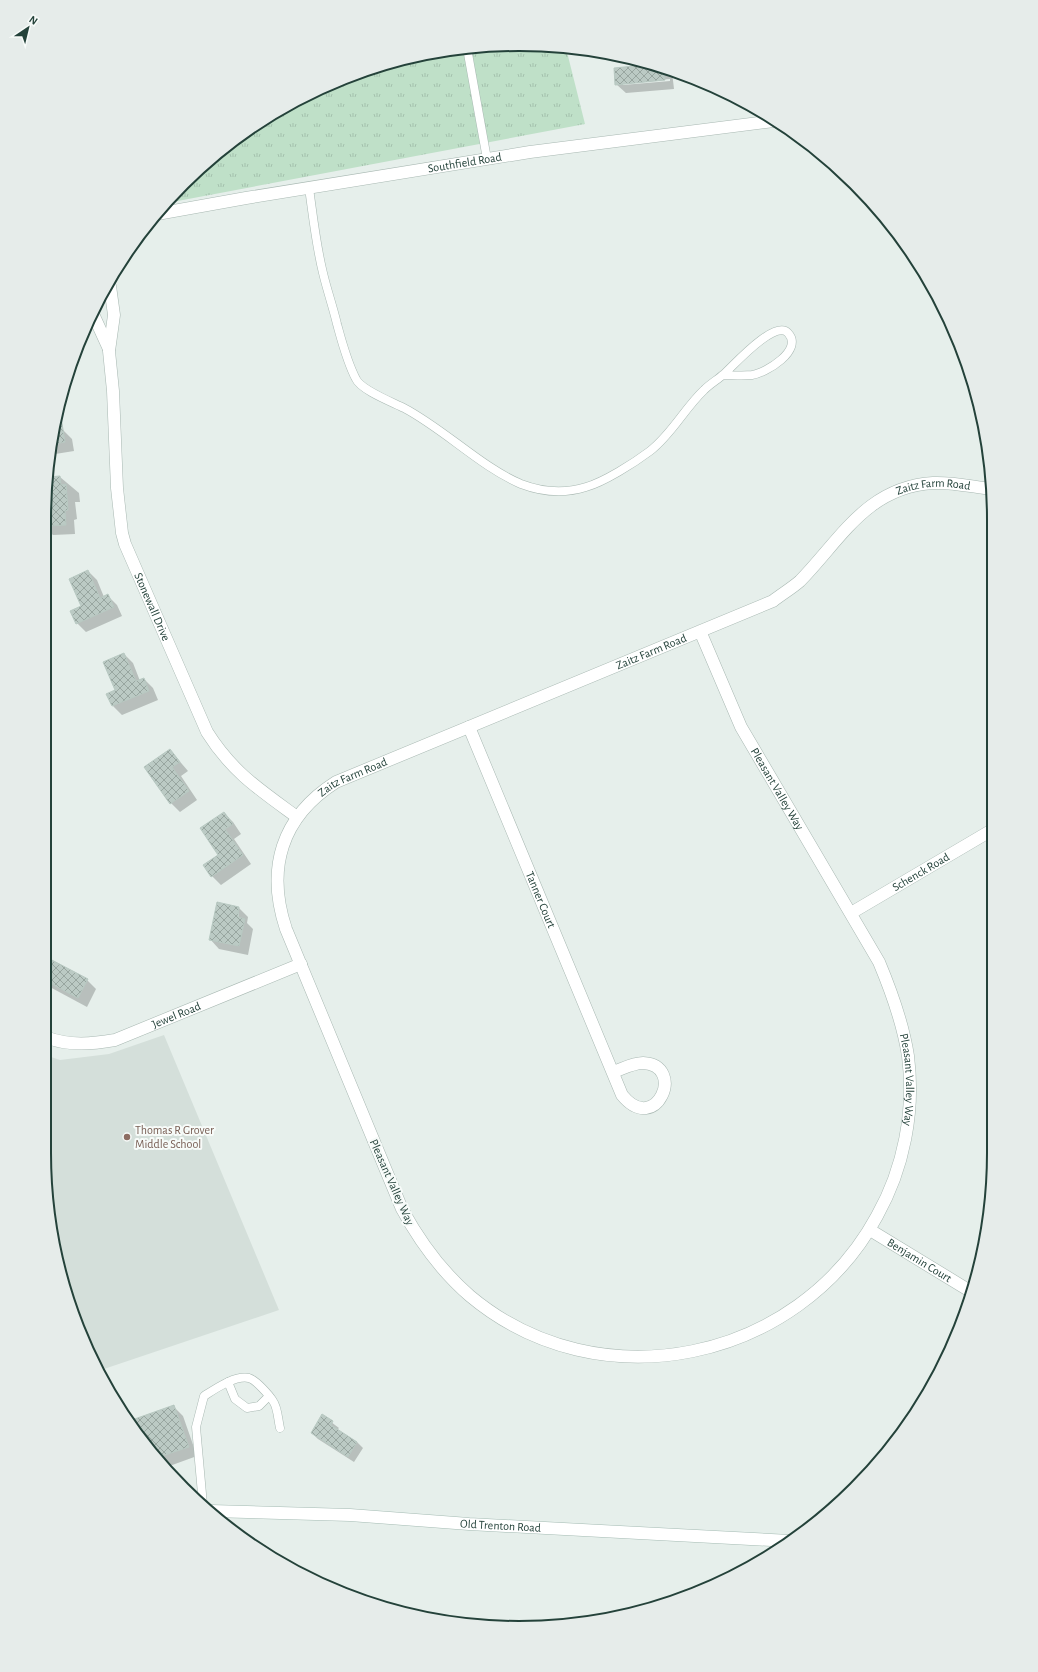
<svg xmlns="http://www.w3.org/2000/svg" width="1038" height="1672" font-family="'Alegreya Sans',sans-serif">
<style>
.built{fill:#d4dfda}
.grass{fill:url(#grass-tufts)}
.shadow{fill:#0003;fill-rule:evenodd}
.building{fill:url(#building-cross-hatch);stroke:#b8c9c2}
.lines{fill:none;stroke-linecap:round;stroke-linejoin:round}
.service-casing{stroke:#a8b8b2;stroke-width:9}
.minor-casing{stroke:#a8b8b2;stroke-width:13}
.secondary-casing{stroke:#a4bbb3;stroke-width:13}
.service{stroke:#fff;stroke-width:8}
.minor{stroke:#fff;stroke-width:12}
.secondary{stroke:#fff;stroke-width:12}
.education-dot{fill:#8d6e63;stroke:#f7fbf9;stroke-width:1.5}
.labels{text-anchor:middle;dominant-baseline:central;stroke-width:4;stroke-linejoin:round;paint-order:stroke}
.street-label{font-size:12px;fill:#24423a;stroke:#f7fbf9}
.education-label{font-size:12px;fill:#785e54;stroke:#f7fbf9;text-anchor:start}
.rim{fill:none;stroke:#24423a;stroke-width:2}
</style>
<defs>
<pattern id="grass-tufts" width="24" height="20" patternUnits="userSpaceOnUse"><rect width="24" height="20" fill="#bfe0c8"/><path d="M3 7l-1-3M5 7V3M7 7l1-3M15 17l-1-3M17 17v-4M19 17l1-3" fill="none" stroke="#a4c1ad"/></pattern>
<pattern id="building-cross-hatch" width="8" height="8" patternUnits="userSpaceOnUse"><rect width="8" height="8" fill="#bbcac4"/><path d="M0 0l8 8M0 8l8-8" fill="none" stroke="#98a6a0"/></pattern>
</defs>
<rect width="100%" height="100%" fill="#e6efeb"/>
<!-- built -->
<path class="built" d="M164,1035L279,1310L98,1371L93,1363L69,1305L48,1215V1056L60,1060L109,1054Z"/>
<!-- grass -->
<path class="grass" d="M550,45L566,48L585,124L167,203L206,162L281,108L366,69L457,48Z"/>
<!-- shadow -->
<g class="shadow">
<path d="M644,61L672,72L674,89L626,93L616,84L645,66ZM670,79V81L623,85V83Z"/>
<path d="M60,413L63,430L72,439L74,451L49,455Z"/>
<path d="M60,477L79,493L80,502H75L77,519L74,520L75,534L53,535L48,530V478Z"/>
<path d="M88,571L97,580L104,597L108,596L117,605L122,616L86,632L77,623L82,607Z"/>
<path d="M124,654L133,663L140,681L144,679L153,688L158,700L122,715L113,706Z"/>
<path d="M170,750L188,771L181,776L197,800L180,812L171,803Z"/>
<path d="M224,813L233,822L241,834L234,839L251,864L221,885L212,876L220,855Z"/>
<path d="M217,903L239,908L248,917L247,923L253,929L248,955L219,949L210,939ZM237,913H239L238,922Z"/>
<path d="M48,959L87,980L96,989L87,1007L48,986Z"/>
<path d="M174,1407L183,1416L197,1456L164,1468L149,1450L147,1445L145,1446L142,1442L129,1422Z"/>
<path d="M323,1416L339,1428L337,1430L357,1442L363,1448L354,1462L318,1439L312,1433Z"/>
</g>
<!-- building -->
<g class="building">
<path d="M643,61L664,68L665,80L615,85L614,68L644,65Z"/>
<path d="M60,411L65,442L51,445L52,442Z"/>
<path d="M60,476L61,485L66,484L68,510L65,511L66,525L48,526V477Z"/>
<path d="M88,570L100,598L108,594L114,607L76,624L70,611L81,606L69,579Z"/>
<path d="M124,653L136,681L144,678L149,691L112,706L106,694L115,690L103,662Z"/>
<path d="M170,749L180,762L172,767L189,791L170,804L144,767Z"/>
<path d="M224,812L233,824L225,829L243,855L211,877L203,865L218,855L200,828Z"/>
<path d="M217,902L239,907L238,917L245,919L239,946L209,940Z"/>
<path d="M48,958L88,979L78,998L48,982Z"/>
<path d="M174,1405L189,1447L156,1458L147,1448L142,1434L138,1436L129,1421Z"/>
<path d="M322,1414L333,1421L331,1425L357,1442L348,1457L311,1433Z"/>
</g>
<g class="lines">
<!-- service casing -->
<g class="service-casing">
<g id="service">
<path d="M467,48L487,159"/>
<path d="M309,188C313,216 316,245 323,273C327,290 333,307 337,324C342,342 347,362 356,379C361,390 392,402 404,408C444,429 481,467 521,484C542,492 564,494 586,487C604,482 634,463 650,451C672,434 684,409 704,390C710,384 717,380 724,374C734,365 775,319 788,333C804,350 766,373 752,375C742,376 732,375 723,375"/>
<path d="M228,1382L235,1399L247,1408L259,1406L269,1396"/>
<path d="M203,1505L196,1427L204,1396C215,1389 235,1375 249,1378C256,1380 269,1395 273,1401C278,1408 278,1420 280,1428"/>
</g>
</g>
<!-- minor casing -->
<g class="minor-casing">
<g id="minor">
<path id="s1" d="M157,214L246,198L530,152L774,121"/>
<path id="s2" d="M110,286L114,315L109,351L113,391L117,488L122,533L125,544L207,732C232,772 260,790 297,817"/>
<path d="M93,314L109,349"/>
<path id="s3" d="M700,631L741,727L879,962C892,993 903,1023 908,1056C915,1111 904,1168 877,1216C798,1362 599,1404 470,1296C441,1271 420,1242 402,1209L286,929C266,869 281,817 336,782L773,601C782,594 792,588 800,581C841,539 867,487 933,483C953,482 973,487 993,489"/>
<path id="s4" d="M469,727L622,1095C656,1137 687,1065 643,1063C633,1063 622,1069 613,1072"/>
<path id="s5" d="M851,913L992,830"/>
<path id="s6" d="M48,1038C70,1046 92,1044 115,1040L301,964"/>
<path id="s7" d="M870,1230L970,1291"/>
</g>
</g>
<!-- secondary casing -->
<g class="secondary-casing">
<g id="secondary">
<path id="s8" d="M211,1511L350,1515L469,1524L790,1541"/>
</g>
</g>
<!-- service -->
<use href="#service" class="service"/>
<!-- minor -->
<use href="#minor" class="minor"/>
<!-- secondary -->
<use href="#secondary" class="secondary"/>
</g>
<!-- markers -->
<circle class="education-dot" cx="127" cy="1137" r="4"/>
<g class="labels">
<!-- street labels -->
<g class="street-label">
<text stroke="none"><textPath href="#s1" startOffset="312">Southfield Road</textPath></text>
<text stroke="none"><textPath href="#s3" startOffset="2375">Zaitz Farm Road</textPath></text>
<text stroke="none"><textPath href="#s2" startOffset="328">Stonewall Drive</textPath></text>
<text stroke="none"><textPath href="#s3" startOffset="2039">Zaitz Farm Road</textPath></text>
<text stroke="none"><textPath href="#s3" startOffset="1715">Zaitz Farm Road</textPath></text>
<text stroke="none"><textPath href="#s3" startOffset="176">Pleasant Valley Way</textPath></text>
<text stroke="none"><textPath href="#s5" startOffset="81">Schenck Road</textPath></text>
<text stroke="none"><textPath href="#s4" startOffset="187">Tanner Court</textPath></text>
<text stroke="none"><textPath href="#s6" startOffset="134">Jewel Road</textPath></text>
<text stroke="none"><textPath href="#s3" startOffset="499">Pleasant Valley Way</textPath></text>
<text transform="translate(392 1182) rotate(66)">Pleasant Valley Way</text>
<text stroke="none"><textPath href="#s7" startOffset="58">Benjamin Court</textPath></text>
<text stroke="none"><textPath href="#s8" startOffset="290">Old Trenton Road</textPath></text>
</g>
<!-- education labels -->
<g class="education-label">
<text x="135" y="1130">Thomas R Grover<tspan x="135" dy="14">Middle School</tspan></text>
</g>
</g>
<!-- crop -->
<path d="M0 0H1038V1672H0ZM519 51H519A468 468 0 0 1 987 519V1153A468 468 0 0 1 519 1621H519A468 468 0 0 1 51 1153V519A468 468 0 0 1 519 51Z" fill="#e6ecea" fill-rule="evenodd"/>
<path class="rim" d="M519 51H519A468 468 0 0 1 987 519V1153A468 468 0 0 1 519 1621H519A468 468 0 0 1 51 1153V519A468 468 0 0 1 519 51Z"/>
<!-- north arrow -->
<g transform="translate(28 28) rotate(35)" stroke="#f7fbf9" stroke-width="3" paint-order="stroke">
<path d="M0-3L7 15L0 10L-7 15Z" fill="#24423a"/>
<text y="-6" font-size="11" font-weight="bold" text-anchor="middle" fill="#24423a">N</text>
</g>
</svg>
